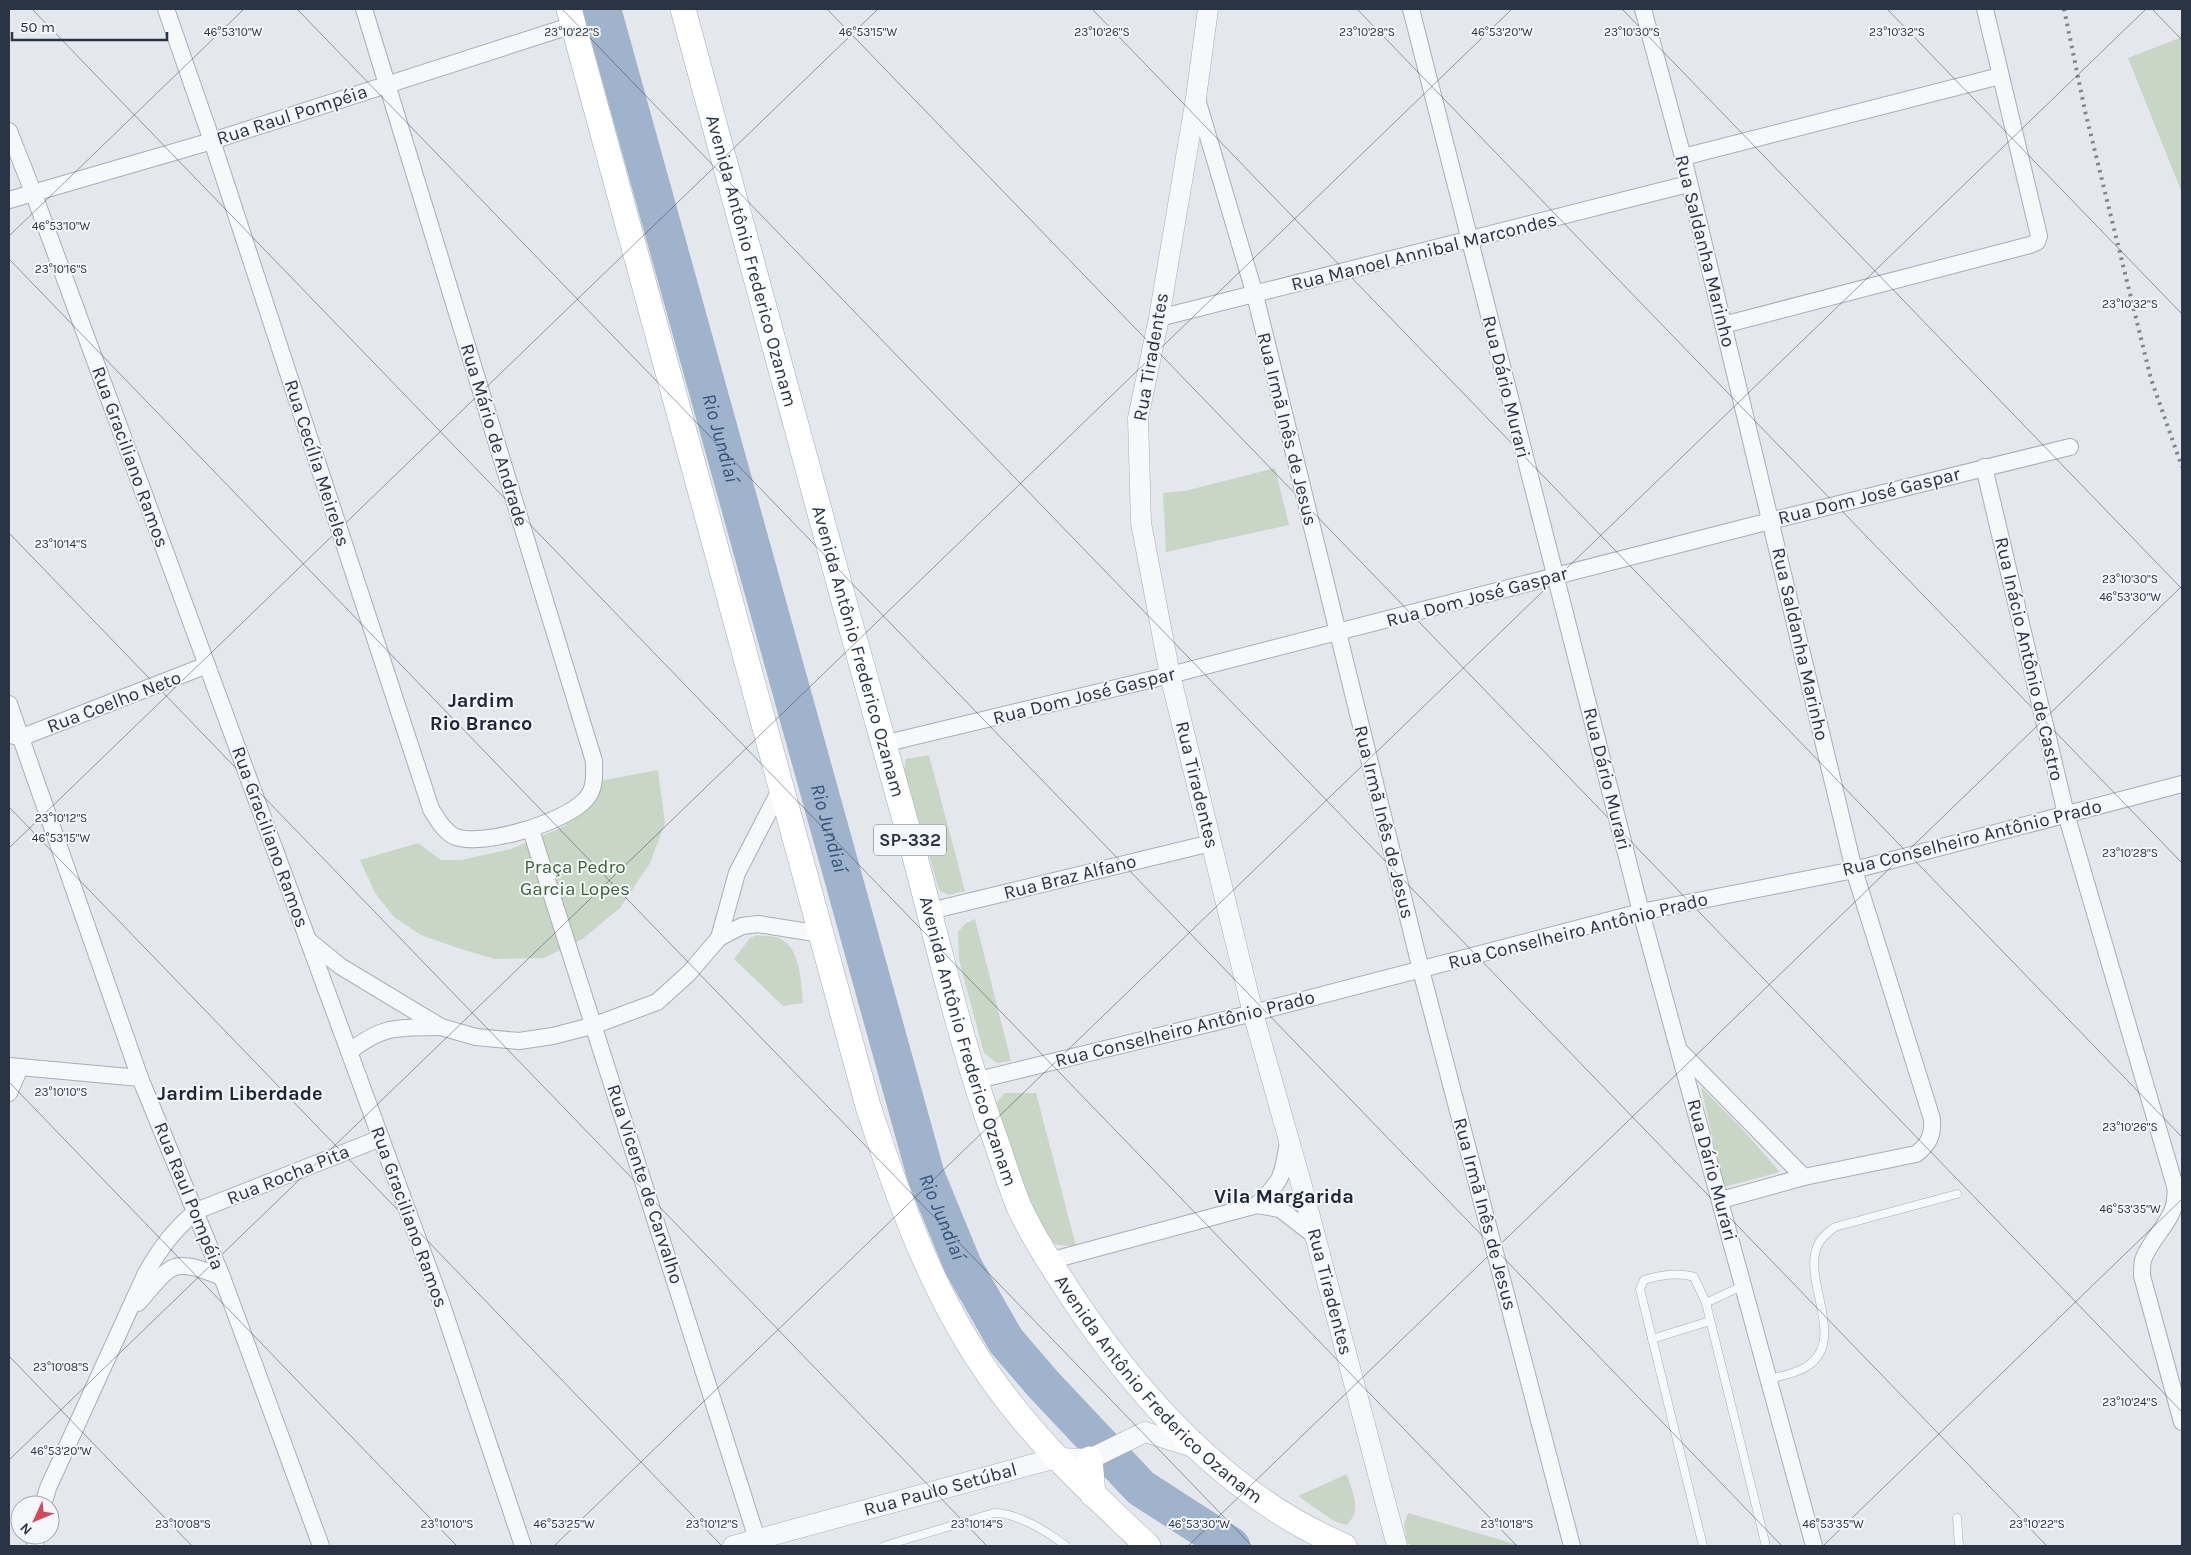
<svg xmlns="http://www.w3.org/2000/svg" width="2191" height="1555" font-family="Karla,sans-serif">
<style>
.green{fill:#c9d6c5}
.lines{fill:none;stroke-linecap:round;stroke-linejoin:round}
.river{stroke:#9fb4cc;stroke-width:38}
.service-casing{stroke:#a9aeb7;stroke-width:9}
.minor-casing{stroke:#a9aeb7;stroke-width:18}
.tertiary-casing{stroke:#a9aeb7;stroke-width:21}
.primary-casing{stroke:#a3abb8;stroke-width:26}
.service{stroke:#f7f8fa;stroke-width:8}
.minor{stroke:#f7f8fa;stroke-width:16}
.tertiary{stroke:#f7f8fa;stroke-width:20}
.primary{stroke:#fff;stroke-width:25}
.rail{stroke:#7d8696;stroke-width:4;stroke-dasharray:2.5 5;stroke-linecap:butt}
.ticks{fill:none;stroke:#2b3445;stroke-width:1;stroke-opacity:0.45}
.labels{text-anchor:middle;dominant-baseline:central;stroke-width:4;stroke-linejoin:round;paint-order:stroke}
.shield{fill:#f4f6f9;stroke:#676e7b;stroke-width:1}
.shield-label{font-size:18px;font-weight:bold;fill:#2b3445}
.street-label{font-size:19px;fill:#2b3445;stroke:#f4f6f9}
.park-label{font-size:19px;fill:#3f6138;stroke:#f4f6f9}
.water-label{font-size:20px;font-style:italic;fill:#34527a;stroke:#f4f6f9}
.neighbourhood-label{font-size:20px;font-weight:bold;fill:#1d2536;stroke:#f4f6f9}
.ticks-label{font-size:12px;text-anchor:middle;fill:#2b3445;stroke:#f4f6f9;stroke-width:4;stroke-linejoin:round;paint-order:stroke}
</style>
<rect width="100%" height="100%" fill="#e4e7ec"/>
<!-- green -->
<g class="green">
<path d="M2182,37V193L2128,58Z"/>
<path d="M1275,468L1289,525L1166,552L1163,493L1185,491Z"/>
<path d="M929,755L965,891L948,895L939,890L904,770L906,759Z"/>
<path d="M658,770L665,823L650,863L620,908L581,940L544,958L495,959L458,948L421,935L394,917L375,893L360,860L418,843L441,860H461L511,849L565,826L599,781Z"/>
<path d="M975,919L1011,1061L997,1063L984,1053L959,960L958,932L966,923Z"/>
<path d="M757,935C765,937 774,935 781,939C801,950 801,983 803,1003L783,1006L734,959L750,938Z"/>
<path d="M1701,1087L1744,1131L1780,1172L1724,1187Z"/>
<path d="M1005,1093H1036L1076,1246L1058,1245L1048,1241L1023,1186L996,1103Z"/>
<path d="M1347,1474C1352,1491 1363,1512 1346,1525L1334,1521L1298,1496Z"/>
<path d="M1408,1513L1522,1546H1413L1407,1543L1404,1525Z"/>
</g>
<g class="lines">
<!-- river -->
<path class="river" id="s1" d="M602,9L926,1176L963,1266L1006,1341L1043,1384L1141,1488L1231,1546"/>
<!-- service casing -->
<g class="service-casing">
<g id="service">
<path d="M1706,1303L1744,1285"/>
<path d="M1652,1339L1710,1321"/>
<path d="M1769,1379C1780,1376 1795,1374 1806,1367C1848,1341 1803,1283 1817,1247C1820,1238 1828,1232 1835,1227L1957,1194"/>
<path d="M1957,1518L1959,1546"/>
<path d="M884,1546L994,1513C1018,1513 1048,1532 1066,1546"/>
<path d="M1703,1546L1640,1289L1644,1280C1659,1275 1679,1272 1694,1277L1706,1303L1766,1546"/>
</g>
</g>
<!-- minor casing -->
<g class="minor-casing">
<g id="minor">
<path d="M166,9L212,141L431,809C437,819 445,833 456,837C484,847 565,822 585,800C596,789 594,775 594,761L364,9"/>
<path d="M1411,9L1641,912L1814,1546"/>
<path d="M1643,9L1683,157L1854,870L1932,1119C1933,1136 1929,1144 1916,1154L1804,1177L1721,1200"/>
<path d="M1197,99L1255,295L1421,970L1572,1546"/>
<path d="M9,131L33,192L440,1299L523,1546"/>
<path d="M1683,157L2000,76"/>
<path d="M9,200L212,141L573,25"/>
<path d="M1159,318L1688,184"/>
<path d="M1723,325L2030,245L2037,242L2039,236L1985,9"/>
<path d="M1984,467L2066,814L2175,1186C2180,1219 2153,1232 2143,1260C2142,1265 2142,1271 2142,1276L2182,1422"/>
<path d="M9,704L140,1078L222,1277L321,1546"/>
<path d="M11,735L20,738L207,665"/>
<path d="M883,744L1170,675L1770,521L2070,447"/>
<path d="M531,830L757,1539"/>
<path d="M930,911L1211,843"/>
<path d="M719,938L742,926L758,924L821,934"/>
<path d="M308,940L340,966L441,1027L476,1037L519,1041L553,1036L595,1025L657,1002L689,973L719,938L737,873L781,788"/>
<path d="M349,1052C384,1024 399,1028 441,1027"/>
<path d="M1681,1052L1804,1177"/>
<path d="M9,1066L140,1078"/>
<path d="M974,1081L1253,1013L1641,912L1854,870L2182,784"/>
<path d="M9,1093L20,1068"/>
<path d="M1257,1205C1283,1179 1282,1178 1288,1142"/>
<path d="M1049,1261L1257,1205L1280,1209L1315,1236"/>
<path d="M138,1303C173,1263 170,1257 222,1277"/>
<path d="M43,1505L48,1488L146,1273C161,1247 173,1231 196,1211L381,1138"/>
<path d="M35,1546L36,1535"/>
</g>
</g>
<!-- tertiary casing -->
<g class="tertiary-casing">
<g id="tertiary">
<path id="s2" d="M1208,9L1196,98L1159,318L1138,418L1141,523L1170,675L1253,1013L1303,1190L1397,1546"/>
<path id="s3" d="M733,1546L1056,1458L1090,1459L1145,1432L1196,1448"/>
</g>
</g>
<!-- primary casing -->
<g class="primary-casing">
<g id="primary">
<path d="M569,9L868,1106C902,1210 940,1315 1009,1402C1050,1455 1099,1500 1148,1546"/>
<path id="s4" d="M683,9C757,282 830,555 907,827C936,933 959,1041 997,1144C1004,1165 1011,1188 1020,1209C1035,1240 1054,1269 1073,1298C1141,1400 1229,1497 1344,1546"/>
<path d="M1090,1459L1093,1495"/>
</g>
</g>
<!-- service -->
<use href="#service" class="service"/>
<!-- minor -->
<use href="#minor" class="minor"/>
<!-- tertiary -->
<use href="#tertiary" class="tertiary"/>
<!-- primary -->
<use href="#primary" class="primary"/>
<!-- rail -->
<path class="rail" d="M2064,9L2085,111L2151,379L2182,467"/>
</g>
<!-- ticks -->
<path class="ticks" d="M32,9L1517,1546M297,9L1782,1546M562,9L2047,1546M827,9L2182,1412M1092,9L2182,1137M1357,9L2182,863M1622,9L2182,589M1887,9L2182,314M2152,9L2182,40M9,236L244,9M9,259L1252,1546M9,533L987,1546M9,807L722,1546M9,848L878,9M9,1082L457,1546M9,1356L192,1546M9,1460L1512,9M554,1546L2146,9M1188,1546L2182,586M1823,1546L2182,1199"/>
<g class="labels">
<!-- shield labels -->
<rect class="shield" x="874" y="824.5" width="72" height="31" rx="4"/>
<g class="shield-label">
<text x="910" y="840">SP-332</text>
</g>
<!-- street labels -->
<g class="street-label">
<text transform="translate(292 115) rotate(-18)">Rua Raul Pompéia</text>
<text transform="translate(1705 251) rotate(76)">Rua Saldanha Marinho</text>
<text transform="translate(1424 252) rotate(-14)">Rua Manoel Annibal Marcondes</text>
<text stroke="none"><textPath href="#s4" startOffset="261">Avenida Antônio Frederico Ozanam</textPath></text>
<text transform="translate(1151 357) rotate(-80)">Rua Tiradentes</text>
<text transform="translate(1506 387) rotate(76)">Rua Dário Murari</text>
<text transform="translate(1287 429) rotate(76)">Rua Irmã Inês de Jesus</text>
<text transform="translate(494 435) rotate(73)">Rua Mário de Andrade</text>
<text transform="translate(130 457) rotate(70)">Rua Graciliano Ramos</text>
<text transform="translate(317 463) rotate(72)">Rua Cecília Meireles</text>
<text transform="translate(1869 496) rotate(-14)">Rua Dom José Gaspar</text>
<text transform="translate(1477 597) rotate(-15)">Rua Dom José Gaspar</text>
<text transform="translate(1800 644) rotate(77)">Rua Saldanha Marinho</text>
<text stroke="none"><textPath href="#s4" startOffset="666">Avenida Antônio Frederico Ozanam</textPath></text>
<text transform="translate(2029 659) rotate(77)">Rua Inácio Antônio de Castro</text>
<text transform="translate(1084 696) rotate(-14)">Rua Dom José Gaspar</text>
<text transform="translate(114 702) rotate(-21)">Rua Coelho Neto</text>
<text transform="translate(1607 779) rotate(76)">Rua Dário Murari</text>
<text stroke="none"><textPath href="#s2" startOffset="788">Rua Tiradentes</textPath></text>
<text transform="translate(1384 822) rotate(76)">Rua Irmã Inês de Jesus</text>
<text transform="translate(270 837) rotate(70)">Rua Graciliano Ramos</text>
<text transform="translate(1972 838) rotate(-14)">Rua Conselheiro Antônio Prado</text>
<text transform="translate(1070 877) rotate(-14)">Rua Braz Alfano</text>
<text transform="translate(1578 931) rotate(-14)">Rua Conselheiro Antônio Prado</text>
<text transform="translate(1185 1029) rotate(-14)">Rua Conselheiro Antônio Prado</text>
<text stroke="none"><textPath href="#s4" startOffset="1071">Avenida Antônio Frederico Ozanam</textPath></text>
<text transform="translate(1712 1170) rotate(75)">Rua Dário Murari</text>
<text transform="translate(288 1175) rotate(-22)">Rua Rocha Pita</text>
<text transform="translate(645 1184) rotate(72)">Rua Vicente de Carvalho</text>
<text transform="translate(189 1196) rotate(68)">Rua Raul Pompéia</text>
<text transform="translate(1485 1214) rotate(75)">Rua Irmã Inês de Jesus</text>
<text transform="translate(409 1217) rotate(70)">Rua Graciliano Ramos</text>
<text stroke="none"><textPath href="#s2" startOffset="1312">Rua Tiradentes</textPath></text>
<text stroke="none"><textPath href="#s4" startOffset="1476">Avenida Antônio Frederico Ozanam</textPath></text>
<text stroke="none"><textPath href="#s3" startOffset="215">Rua Paulo Setúbal</textPath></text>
</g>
<!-- park labels -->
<g class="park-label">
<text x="575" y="867">Praça Pedro<tspan x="575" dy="22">Garcia Lopes</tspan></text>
</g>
<!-- water labels -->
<g class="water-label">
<text stroke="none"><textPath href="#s1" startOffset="445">Rio Jundiaí</textPath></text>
<text stroke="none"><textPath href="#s1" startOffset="850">Rio Jundiaí</textPath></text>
<text stroke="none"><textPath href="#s1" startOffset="1255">Rio Jundiaí</textPath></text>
</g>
<!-- neighbourhood labels -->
<g class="neighbourhood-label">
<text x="481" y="700">Jardim<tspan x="481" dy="23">Rio Branco</tspan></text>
<text x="240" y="1093">Jardim Liberdade</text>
<text x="1284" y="1196">Vila Margarida</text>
</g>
</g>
<g class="ticks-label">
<text x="233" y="36">46°53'10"W</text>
<text x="868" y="36">46°53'15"W</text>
<text x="1502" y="36">46°53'20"W</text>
<text x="1897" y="36">23°10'32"S</text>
<text x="572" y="36">23°10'22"S</text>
<text x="1102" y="36">23°10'26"S</text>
<text x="1367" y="36">23°10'28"S</text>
<text x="1632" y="36">23°10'30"S</text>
<text x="61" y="230">46°53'10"W</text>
<text x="61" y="273">23°10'16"S</text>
<text x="2130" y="308">23°10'32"S</text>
<text x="61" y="548">23°10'14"S</text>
<text x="2130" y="583">23°10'30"S</text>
<text x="2130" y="601">46°53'30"W</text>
<text x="61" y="822">23°10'12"S</text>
<text x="61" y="842">46°53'15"W</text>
<text x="2130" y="857">23°10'28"S</text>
<text x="61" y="1096">23°10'10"S</text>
<text x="2130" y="1131">23°10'26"S</text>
<text x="2130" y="1213">46°53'35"W</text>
<text x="61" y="1371">23°10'08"S</text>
<text x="2130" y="1406">23°10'24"S</text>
<text x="61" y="1455">46°53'20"W</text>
<text x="183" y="1528">23°10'08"S</text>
<text x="447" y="1528">23°10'10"S</text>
<text x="712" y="1528">23°10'12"S</text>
<text x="977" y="1528">23°10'14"S</text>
<text x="1507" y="1528">23°10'18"S</text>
<text x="2037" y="1528">23°10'22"S</text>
<text x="564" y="1528">46°53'25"W</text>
<text x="1199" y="1528">46°53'30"W</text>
<text x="1833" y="1528">46°53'35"W</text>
</g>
<!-- border -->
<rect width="2191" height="1555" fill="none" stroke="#2b3445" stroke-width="20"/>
<!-- north arrow -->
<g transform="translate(35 1520) rotate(226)"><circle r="24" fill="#f4f6f9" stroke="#a4a8b1"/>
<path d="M0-4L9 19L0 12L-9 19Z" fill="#d1495b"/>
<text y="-8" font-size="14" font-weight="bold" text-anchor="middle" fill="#2b3445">N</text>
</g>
<!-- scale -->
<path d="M12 32v8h155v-8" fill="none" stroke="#2b3445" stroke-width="2.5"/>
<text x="20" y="32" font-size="15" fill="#2b3445" stroke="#f4f6f9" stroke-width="4" paint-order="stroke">50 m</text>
</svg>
